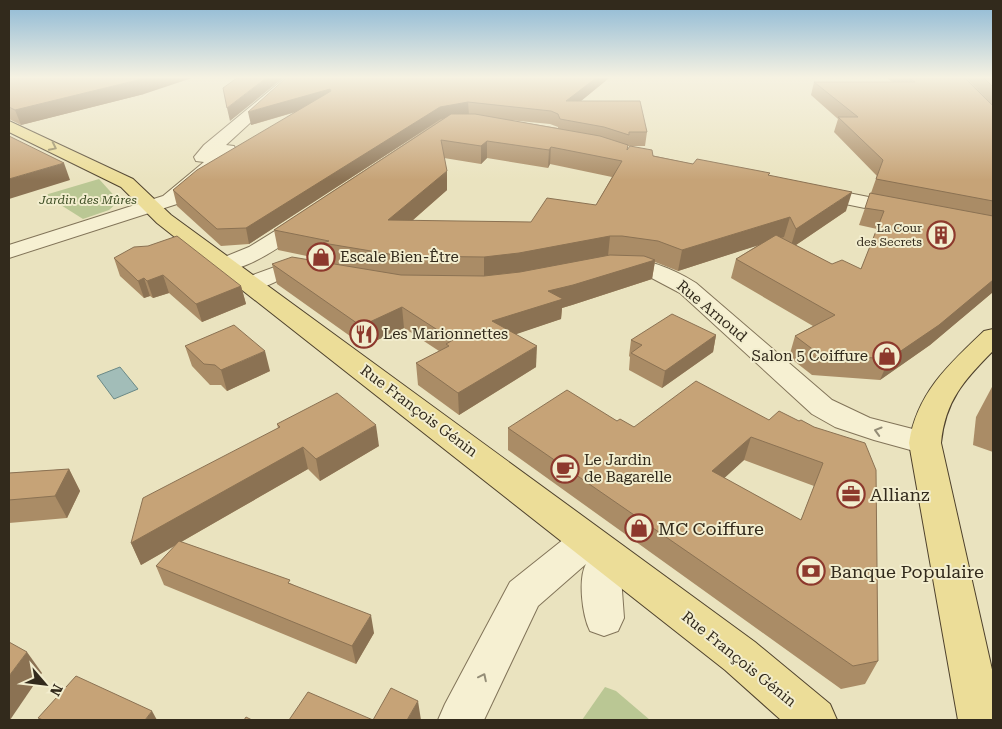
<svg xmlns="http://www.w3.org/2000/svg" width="1002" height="729" font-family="'Roboto Serif',serif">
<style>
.green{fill:#bac794}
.water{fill:#a2bdb8;stroke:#6a8986}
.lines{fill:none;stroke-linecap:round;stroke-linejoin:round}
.minor-casing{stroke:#827459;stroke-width:2}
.major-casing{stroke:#4f422d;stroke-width:2}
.minor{fill:#f6f0d2;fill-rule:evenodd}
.major{fill:#ecdd98;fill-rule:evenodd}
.wall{fill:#aa8c66;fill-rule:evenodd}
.shaded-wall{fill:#8b7253}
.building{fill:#c6a377;stroke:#8b7253;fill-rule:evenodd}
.oneway{stroke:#8f845a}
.oneway2{stroke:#948d77}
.labels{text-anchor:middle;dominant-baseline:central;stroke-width:4;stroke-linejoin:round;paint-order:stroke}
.far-park-label{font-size:12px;font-style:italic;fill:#3d4d24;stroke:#f2edce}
.far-poi-label{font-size:12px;fill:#322a1c;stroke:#f2edce;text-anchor:end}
.poi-label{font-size:15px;fill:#322a1c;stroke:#f2edce;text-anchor:start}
.street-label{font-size:15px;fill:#322a1c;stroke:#f2edce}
.near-poi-label{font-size:18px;fill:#322a1c;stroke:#f2edce;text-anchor:start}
</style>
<rect width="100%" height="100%" fill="#eae3bf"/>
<!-- green -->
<g class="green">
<path d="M99,179L119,201L109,210L83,219L45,195Z"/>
<path d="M605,687L616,691L650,720H582Z"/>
</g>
<!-- water -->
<path class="water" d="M120,367L138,389L114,399L97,376Z"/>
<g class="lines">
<!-- minor casing -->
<g class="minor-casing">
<g id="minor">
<path d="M285,78H299L226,145L234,146L236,150L234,154L177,204L9,258V245L163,196L204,162L196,161L194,157L204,145Z"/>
<path d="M813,186L904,204L911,206L914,210L911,214L904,216L806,196L804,192L806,188Z"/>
<path d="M306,214L313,216L316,220L313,224C291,239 243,276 217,270L214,265L217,260L249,247L299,216Z"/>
<path d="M617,257C646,258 672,268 696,283L832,400L870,418L936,435L941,443L936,451L925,454L874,440L835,427L812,414L680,293L646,275L609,269L606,264L609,259Z"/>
<path d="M294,260L318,265L321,270L318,275C310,277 302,273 295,275C276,278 261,294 242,289L238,284L242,279Z"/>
<path d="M587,526L600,531L605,541L601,550L613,546L626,550L632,561L626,572L621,577L624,618L618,631L604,636L590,631C582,615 578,579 586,564L538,606L484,720H438L445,704L510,582L574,531Z"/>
</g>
</g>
<!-- major casing -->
<g class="major-casing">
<g id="major">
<path d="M9,121L133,179L171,215L755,642L830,704L837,720H781L725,670L157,223L121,187L9,132Z"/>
<path d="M993,329V351C964,380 945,401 941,443L993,674V720H958L909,443C917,393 948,365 984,331Z"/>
</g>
</g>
<!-- minor -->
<use href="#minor" class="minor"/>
<!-- major -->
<use href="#major" class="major"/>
</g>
<!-- wall -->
<g class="wall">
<path d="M9,78L144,94L21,125L9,119Z"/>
<path d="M286,78H609L581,101L647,132L645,146H628L627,150L693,164L769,175L846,211L796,245L832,264L861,269L877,229L859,225L865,208L871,193L877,176L834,132L838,119L811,95L814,82H892L887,78H965L993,106L966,78H993V292L930,345L880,380L812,375L789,357L795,336L813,326L731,278L736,259L758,245L678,271L655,262L652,279L572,305L562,308L561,319L515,334L536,367L459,415L418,385L416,363L439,351L404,328L364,346L277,284L272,264L326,262V260L278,250L274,230L442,119L249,244L221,246L177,206L173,190L296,112L251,125ZM509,120L550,124L558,127V128ZM444,158L481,164L487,158L548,168L550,164L612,177L596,205L531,222L412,221L447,190V171Z"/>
<path d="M114,258L241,286L246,304L202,322L169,293L153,298L150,296L144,298L120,276Z"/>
<path d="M716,335L713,352L662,388L629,370L630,357L629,356L631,340Z"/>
<path d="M185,346L270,371L227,391L221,385H210L192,366Z"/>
<path d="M993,385V452L973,445L976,417Z"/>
<path d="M769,420L799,421L814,427L878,661L865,684L841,689L508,450V428L617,421L634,427ZM744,460L814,486L801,520L724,478Z"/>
<path d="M277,424L379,446L320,481L308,469L181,542L292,584L374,633L356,664L164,585L156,566L176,545L141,565L131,543L278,428Z"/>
<path d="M69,469L80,491L67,518L9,523V473Z"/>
</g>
<!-- shaded-wall -->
<g class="shaded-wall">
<path d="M146,78H192L144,94L21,125L15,110Z"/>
<path d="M266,78H283L230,121L227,108Z"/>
<path d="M596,78H609L565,114L566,101Z"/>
<path d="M330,89L332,101L251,125L248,112Z"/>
<path d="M468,102L469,115L441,119L249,244L246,228L440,107Z"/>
<path d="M487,141V158L481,164V146Z"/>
<path d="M551,147L550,164L548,168L549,150Z"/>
<path d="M64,163L70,180L9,199V179Z"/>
<path d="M447,171V190L390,240L388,220Z"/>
<path d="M852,192L846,211L790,249L796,229Z"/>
<path d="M790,217L784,237L678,271L682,250Z"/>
<path d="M610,236L608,256L519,274L484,278V257Z"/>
<path d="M655,260L652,279L572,305L562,308L561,319L493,342L492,321L548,291Z"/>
<path d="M163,275L169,293L153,298L147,281Z"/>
<path d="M144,278L150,296L144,298L138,281Z"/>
<path d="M993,280V292L930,345L880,380L889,359Z"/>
<path d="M241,286L246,304L202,322L196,304Z"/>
<path d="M402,307L404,328L364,346L361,326Z"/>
<path d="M716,335L713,352L662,388L665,371Z"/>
<path d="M537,346L536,367L459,415L458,393Z"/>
<path d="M265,351L270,371L227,391L221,370Z"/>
<path d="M376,425L379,446L320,481L316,459Z"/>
<path d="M751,437L744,460L707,494L712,471Z"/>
<path d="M303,447L308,469L141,565L131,543Z"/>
<path d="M69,469L80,491L67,518L55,496Z"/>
<path d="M371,615L374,633L356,664L352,646Z"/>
<path d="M27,652L42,673L10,720H9V676Z"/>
<path d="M418,701L421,720H407Z"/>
<path d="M152,711L157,720H145Z"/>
</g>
<!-- building -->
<g class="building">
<path d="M9,78H146L15,110L9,107Z"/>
<path d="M237,78H266L227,108L223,88Z"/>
<path d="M286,78H596L566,101H640L647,132H629V135L604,127L560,119L558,114L551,111L468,102L440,107L246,228L217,229L173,190L197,170L331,91L330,89L248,112Z"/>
<path d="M909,78H965L993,106V201L876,179L883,160L838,117H858L814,82H915Z"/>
<path d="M984,78H993V87Z"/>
<path d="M451,114H475L600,136L628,145L627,150L630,146L652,150L653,156L693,164L697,159L770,173L768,175L852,192L796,229L790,217L682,250L658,241L622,236H610L519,253L484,257L401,256L323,243L329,241L274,230ZM441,140L481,146L487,141L549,150L551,147L622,161L596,205L547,198L531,222L388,220L447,171Z"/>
<path d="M9,136L64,163L9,179Z"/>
<path d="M870,193L993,216V280L939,325L889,359L819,354L795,336L835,315L736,259L776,235L832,264L842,260L861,269L884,211L865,208Z"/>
<path d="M177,236L241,286L196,304L163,275L147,281L144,278L138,281L114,258L134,247L148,246Z"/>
<path d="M610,255L644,256L655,260L573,285L548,291L563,299L492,321L537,346L458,393L416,363L449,346L446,344L453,340L402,307L361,326L272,264L292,257L401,275L484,276L520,272Z"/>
<path d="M672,314L716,335L665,371L631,353L642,345L631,340Z"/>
<path d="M234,325L265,351L221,370L215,365L204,364L185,346Z"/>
<path d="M696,381L769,420L779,411L799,421L801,420L814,427L865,443L876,470L878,661L853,666L508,428L567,390L617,421L620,419L634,427ZM751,437L823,463L801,520L712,471Z"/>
<path d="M337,393L376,425L316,459L303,447L131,543L143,498L280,427L277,424Z"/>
<path d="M69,469L55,496L9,500V473Z"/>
<path d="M179,541L290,580L288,583L371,615L352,646L156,566Z"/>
<path d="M9,642L27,652L9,676Z"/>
<path d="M76,676L152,711L145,720H43L38,718Z"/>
<path d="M391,688L418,701L407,720H289L308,692L373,720Z"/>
<path d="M246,717L252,720H244Z"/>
</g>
<!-- one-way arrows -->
<defs><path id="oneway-chevron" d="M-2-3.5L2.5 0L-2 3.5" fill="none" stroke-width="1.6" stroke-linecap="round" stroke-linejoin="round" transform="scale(1.25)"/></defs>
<use class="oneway" href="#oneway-chevron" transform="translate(53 147) rotate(26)"/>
<g class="oneway2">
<use href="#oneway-chevron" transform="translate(878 431) rotate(-164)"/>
<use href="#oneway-chevron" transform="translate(483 677) rotate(-64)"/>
</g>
<!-- sky -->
<linearGradient id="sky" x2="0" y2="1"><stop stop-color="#8cb8d5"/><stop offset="0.43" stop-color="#f6f2e2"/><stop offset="1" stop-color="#f6f2e2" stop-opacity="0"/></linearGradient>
<rect width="1002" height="180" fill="url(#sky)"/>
<!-- icons -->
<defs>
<g id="building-ring" transform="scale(1.4375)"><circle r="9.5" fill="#f2edce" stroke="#8d392d" stroke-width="1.5"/><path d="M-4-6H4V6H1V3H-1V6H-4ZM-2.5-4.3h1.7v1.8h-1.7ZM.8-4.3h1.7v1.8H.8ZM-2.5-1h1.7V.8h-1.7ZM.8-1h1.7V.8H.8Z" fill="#8d392d"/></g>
<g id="shop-ring" transform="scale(1.4375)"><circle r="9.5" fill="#f2edce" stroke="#8d392d" stroke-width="1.5"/><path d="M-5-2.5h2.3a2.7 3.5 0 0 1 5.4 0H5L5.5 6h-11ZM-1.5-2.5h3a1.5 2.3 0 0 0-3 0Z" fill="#8d392d"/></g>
<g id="restaurant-ring" transform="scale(1.4375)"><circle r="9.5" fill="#f2edce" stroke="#8d392d" stroke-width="1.5"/><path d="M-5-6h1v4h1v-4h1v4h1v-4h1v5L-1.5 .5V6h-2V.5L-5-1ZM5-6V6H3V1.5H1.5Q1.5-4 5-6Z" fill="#8d392d"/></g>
<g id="cafe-ring" transform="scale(1.4375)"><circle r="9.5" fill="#f2edce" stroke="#8d392d" stroke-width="1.5"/><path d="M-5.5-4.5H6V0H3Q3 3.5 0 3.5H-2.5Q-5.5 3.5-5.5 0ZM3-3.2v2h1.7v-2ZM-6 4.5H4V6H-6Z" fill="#8d392d"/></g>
<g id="office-ring" transform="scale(1.4375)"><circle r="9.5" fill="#f2edce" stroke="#8d392d" stroke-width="1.5"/><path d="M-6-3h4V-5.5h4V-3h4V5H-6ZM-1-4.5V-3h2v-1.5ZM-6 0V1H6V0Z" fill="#8d392d"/></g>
<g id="bank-ring" transform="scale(1.4375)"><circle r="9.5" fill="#f2edce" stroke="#8d392d" stroke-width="1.5"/><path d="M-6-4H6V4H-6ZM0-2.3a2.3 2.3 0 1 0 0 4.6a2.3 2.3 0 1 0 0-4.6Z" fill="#8d392d"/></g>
</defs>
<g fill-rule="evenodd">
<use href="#building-ring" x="941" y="235"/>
<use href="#shop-ring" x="321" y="257"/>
<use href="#restaurant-ring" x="364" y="334"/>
<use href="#shop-ring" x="887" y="356"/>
<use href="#cafe-ring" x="565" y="469"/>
<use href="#office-ring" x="851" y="494"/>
<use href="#shop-ring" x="639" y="528"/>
<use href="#bank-ring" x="811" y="571"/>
</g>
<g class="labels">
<!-- far-park labels -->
<g class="far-park-label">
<text x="88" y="200">Jardin des Mûres</text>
</g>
<!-- far-poi labels -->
<g class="far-poi-label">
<text x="922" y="228">La Cour<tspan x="922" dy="14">des Secrets</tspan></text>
</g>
<!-- poi labels -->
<g class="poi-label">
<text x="340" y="257">Escale Bien-Être</text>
<text x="383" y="334">Les Marionnettes</text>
<text x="868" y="356" text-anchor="end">Salon 5 Coiffure</text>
<text x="584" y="460">Le Jardin<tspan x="584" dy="17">de Bagarelle</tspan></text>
</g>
<!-- street labels -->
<g class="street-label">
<text transform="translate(712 311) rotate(40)">Rue Arnoud</text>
<text transform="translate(419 411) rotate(37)">Rue François Génin</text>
<text transform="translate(739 659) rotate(39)">Rue François Génin</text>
</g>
<!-- near-poi labels -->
<g class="near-poi-label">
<text x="870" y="494">Allianz</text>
<text x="658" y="528">MC Coiffure</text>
<text x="830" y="571">Banque Populaire</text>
</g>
</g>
<!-- border -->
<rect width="1002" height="729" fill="none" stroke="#322a1c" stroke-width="20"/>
<!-- north arrow -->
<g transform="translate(45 684) rotate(118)" stroke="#f2edce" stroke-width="4" paint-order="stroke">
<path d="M0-4L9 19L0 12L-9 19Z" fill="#322a1c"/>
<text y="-8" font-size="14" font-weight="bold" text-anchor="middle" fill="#322a1c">N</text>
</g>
</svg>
